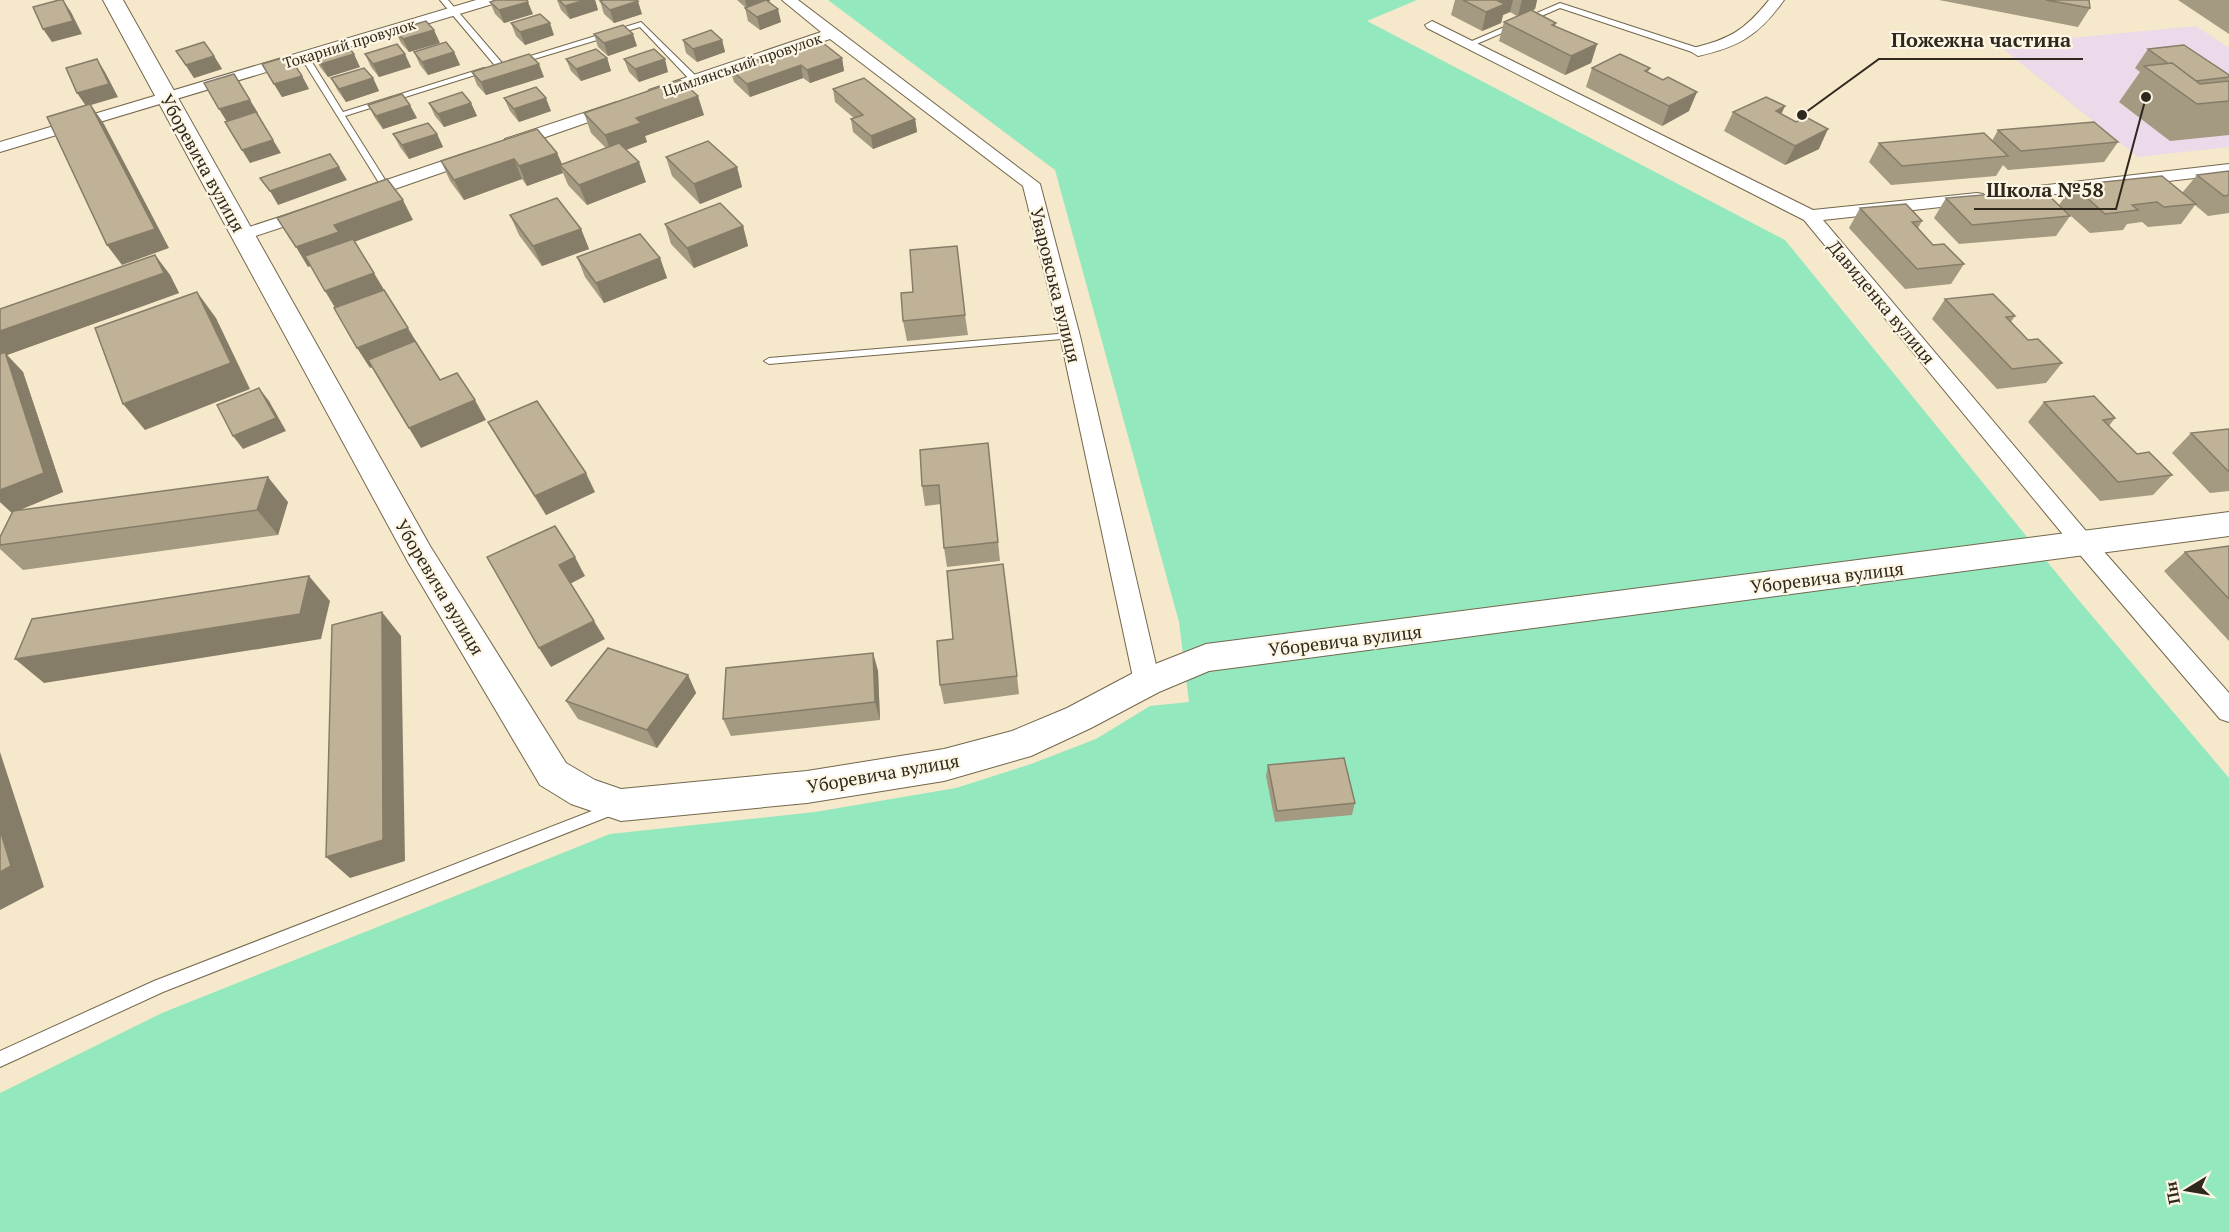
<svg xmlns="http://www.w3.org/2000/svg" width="2229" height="1232" font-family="'PT Serif',serif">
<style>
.education{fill:#ecd9e9}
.green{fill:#93e8be}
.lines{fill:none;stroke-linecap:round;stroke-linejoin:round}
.lane-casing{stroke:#73674d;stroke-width:2}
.street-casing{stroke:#73674d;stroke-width:2}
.secondary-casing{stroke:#73674d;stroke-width:2}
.lane{fill:#fff;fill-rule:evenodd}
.street{fill:#fff;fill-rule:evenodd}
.secondary{fill:#fff;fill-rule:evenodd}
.wall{fill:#a49981}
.shaded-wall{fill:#867d69}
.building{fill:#bfb296;stroke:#867d69;stroke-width:1.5}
.labels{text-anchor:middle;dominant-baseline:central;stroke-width:4.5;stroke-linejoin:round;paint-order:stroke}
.far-street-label{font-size:15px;fill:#2e281d;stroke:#fef6e4}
.street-label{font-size:18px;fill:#2e281d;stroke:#fef6e4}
.leader{fill:none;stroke:#2e281d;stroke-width:2}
.callout-dot{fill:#2e281d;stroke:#fef6e4;stroke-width:2}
.callout-label{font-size:20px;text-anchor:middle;font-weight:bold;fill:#2e281d;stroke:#fef6e4;stroke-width:4.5;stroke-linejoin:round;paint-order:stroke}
</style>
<rect width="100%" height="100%" fill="#f6e8ca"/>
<!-- education -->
<path class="education" d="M2196,26L2229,48V147L2138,157L1998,45Z"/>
<!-- green -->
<path class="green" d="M828,0H1417L1367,21L1785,240L2076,597L2229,778V1232H0V1093L162,1013L610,834L815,812L956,788L1031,764L1096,739L1150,706L1189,702L1179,622L1055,170Z"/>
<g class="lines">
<!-- lane casing -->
<g class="lane-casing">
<g id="lane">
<path d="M440,0H448L503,64V68H497Z"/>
<path d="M1560,3L1701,49L1702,51L1695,53L1560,8L1472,46L1465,44Z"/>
<path d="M641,22L698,78V82H692L640,27L521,63L514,61Z"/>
<path d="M301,54H307L343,112L484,68L491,70L345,116L389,186L385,189L381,186L300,56Z"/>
<path d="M1070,333L1073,334V338L769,364L764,361L769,358Z"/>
<path d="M615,802L620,804L622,808L620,812L163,992L0,1067V1051L154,981Z"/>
</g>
</g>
<!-- street casing -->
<g class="street-casing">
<g id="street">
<path d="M476,0H498L496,3L0,152V142Z"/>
<path d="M782,0H798L1040,184L1080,336L1160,682L1156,689L1147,692L1138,689L1134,682L1060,336L1023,186L830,39L661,96L655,98L647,93L649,90L821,32Z"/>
<path d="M1769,0H1784C1759,35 1739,47 1698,56L1690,51L1693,48C1730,39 1745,30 1769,0Z"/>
<path d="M1432,21L1813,210L1977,193L1983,194L1986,198L1983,202L1977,203L1823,220L2091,537L2229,693V722L2220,719L2075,549L1804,220L1427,28L1425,25Z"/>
<path d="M617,102L623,104L625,107L623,110L517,147H505L503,143L505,139Z"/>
<path d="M475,150L483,155L481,159L366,199H354L351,195L354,191Z"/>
<path d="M2229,164V174L2012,199L2006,198L2003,194L2006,190L2012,189Z"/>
<path d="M310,207L316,208L319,212L316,216L243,240L237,239L234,235L237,231Z"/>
</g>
</g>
<!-- secondary casing -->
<g class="secondary-casing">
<path id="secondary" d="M103,0H123L430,546L566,763L595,780L621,789L807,771L944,749L1012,731L1067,708L1135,672L1206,644L2229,512V536L1209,671L1159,692L1091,728L1031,756L944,781L807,803L621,821L571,804L540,785L408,562Z"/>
</g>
<!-- lane -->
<use href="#lane" class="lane"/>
<!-- street -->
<use href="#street" class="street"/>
<!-- secondary -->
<use href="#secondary" class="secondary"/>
</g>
<!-- wall -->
<g class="wall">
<path d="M557,0H595L598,10L570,19L561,10Z"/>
<path d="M737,0H770V1L767,2L781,22L760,30L748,21L745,8H746Z"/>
<path d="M1455,0H1537L1535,9L1531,11L1556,23L1555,26L1597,44L1591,63L1565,75L1499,41L1504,22L1517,16L1510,12L1503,15L1501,23L1482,31L1451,15Z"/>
<path d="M1939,0H2089L2090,8L2078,27Z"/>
<path d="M2178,0H2229V34Z"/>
<path d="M600,1L642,14L614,23L604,14Z"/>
<path d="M490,2L533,14L504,23L495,14Z"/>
<path d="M511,23L554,35L525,45L516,36Z"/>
<path d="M395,30L440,43L409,52L401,43Z"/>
<path d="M594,34L637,46L608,56L598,47Z"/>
<path d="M683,40H722L725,52L697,62L686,53Z"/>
<path d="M2148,49L2229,75V135L2170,141L2119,102L2140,72L2135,68Z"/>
<path d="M176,51L214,56L222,69L194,78Z"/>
<path d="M414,52H454L460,65L428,75L420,65Z"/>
<path d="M313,54L360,67L328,77L320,67Z"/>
<path d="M365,54L411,67L379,77L371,67Z"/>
<path d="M607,58L611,71L581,81L571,71L566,59Z"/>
<path d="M842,58L844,71L810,83L803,78L750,97L734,82L730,69Z"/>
<path d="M624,59L668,72L639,82L629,72Z"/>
<path d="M262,64L302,76L309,89L282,97Z"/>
<path d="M1592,68H1650L1648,72L1663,80L1689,111L1662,126L1586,87Z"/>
<path d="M472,72L544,77L486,95L477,85Z"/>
<path d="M331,78H373L379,91L346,102L338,91Z"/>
<path d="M833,89L915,119L917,132L873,149L853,132L851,119L854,118L835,102Z"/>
<path d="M504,98L551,111L519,122L510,111Z"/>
<path d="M429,103H471L477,116L444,127L435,116Z"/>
<path d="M368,105L417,118L383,129L375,118Z"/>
<path d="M1733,112L1781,114L1796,122L1819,149L1785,165L1724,131Z"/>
<path d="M584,113L704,115L645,136L647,142L626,150L646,182L587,205L568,185L563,173L527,186L522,179L464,200L450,181L441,161L557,153L562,164L606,148L591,133Z"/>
<path d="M1998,130L2118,142L2104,162L2008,170L2003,165L1996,176L1891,185L1869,162L1879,143L1992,141Z"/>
<path d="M393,134H437L443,147L409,159L400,147Z"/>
<path d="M666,157L737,167L742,187L700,204L672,176Z"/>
<path d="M2229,171V213L2208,216L2195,205L2181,224L2148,227L2142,222L2127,224L2123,230L2090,233L2061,207L2070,216L2056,236L1959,244L1934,218L1946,198L2059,205L2073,185L2182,193L2197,175Z"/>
<path d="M1860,208L1922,221L1918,228L1933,245L1964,264L1951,284L1905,289L1849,228Z"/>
<path d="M510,215L581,229L589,249L542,266L519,235Z"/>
<path d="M665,224L743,226L748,246L694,268L671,244Z"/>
<path d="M155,255L170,275L179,293L7,355L23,372L63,492L20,510L288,502L278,535L23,570L0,549V537L12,513L0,502V309Z"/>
<path d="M577,257L660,258L667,278L604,303L585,277Z"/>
<path d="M913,292L965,315L968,335L907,341L903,321Z"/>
<path d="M1945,299L2015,316L2011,322L2028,340L2062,363L2046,383L1997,389L1932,319Z"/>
<path d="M2044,402L2115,418L2109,426L2137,454L2172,475L2153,495L2100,501L2028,422Z"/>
<path d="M488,422L595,492L546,515L499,441Z"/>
<path d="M2229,430V491L2210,493L2172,453L2191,433Z"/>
<path d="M988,443L1000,561L947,567L944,548L941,504L925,506L922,486Z"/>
<path d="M2229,546V641L2164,571L2185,552Z"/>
<path d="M953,639L1017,676L1019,694L944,704L940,685Z"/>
<path d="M873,653L878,671L880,720L731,736L723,719Z"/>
<path d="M688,675L696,693L657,748L578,719L566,701Z"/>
<path d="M1268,765L1355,803L1352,815L1275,822L1266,776Z"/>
</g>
<!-- shaded-wall -->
<g class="shaded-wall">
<path d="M63,0L71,12L82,34L52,42L43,29Z"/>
<path d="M585,0H595L598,10L570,19L565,6Z"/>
<path d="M745,0H770V1L747,8Z"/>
<path d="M1499,0H1513L1510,12L1503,15L1501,23L1482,31L1486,12Z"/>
<path d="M1522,0H1537L1535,9L1518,16Z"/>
<path d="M638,1L642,14L614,23L610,10Z"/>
<path d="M528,2L533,14L504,23L499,10Z"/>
<path d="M778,9L781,22L760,30L757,17Z"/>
<path d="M550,23L554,35L525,45L520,32Z"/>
<path d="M434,30L440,43L409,52L403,39Z"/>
<path d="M633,34L637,46L608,56L604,43Z"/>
<path d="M722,40L725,52L697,62L693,49Z"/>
<path d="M1597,44L1591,63L1565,75L1571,56Z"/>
<path d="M454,52L460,65L428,75L422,62Z"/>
<path d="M354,54L360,67L328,77L321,64Z"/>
<path d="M405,54L411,67L379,77L373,64Z"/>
<path d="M214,56L222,69L194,78L186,65Z"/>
<path d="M607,58L611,71L581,81L576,69Z"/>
<path d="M842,58L844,71L810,83L807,70Z"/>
<path d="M97,59L105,72L118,97L91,105L104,124L169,248L122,265L107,245L86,106L77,93Z"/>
<path d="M665,59L668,72L639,82L635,69Z"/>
<path d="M539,64L544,77L486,95L481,82Z"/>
<path d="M801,65L803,78L750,97L747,84Z"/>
<path d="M302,76L309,89L282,97L274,84Z"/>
<path d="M373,78L379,91L346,102L339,89Z"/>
<path d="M1697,92L1689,111L1662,126L1669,106Z"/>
<path d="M698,96L704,115L645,136L647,142L612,155L605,135L636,118Z"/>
<path d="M546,98L551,111L519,122L514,109Z"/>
<path d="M250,100L258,113L227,122L219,109Z"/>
<path d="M471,103L477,116L444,127L438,114Z"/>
<path d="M410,105L417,118L383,129L376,116Z"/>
<path d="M1785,106L1776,126V111Z"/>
<path d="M915,119L917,132L873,149L871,136Z"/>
<path d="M1828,129L1819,149L1785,165L1795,146Z"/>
<path d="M437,134L443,147L409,159L402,145Z"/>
<path d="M273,140L281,153L250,163L242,150Z"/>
<path d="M557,153L564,169L560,165L563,173L527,186L519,166Z"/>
<path d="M514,159L522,179L464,200L454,180Z"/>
<path d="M639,162L646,182L587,205L579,185Z"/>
<path d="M339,167L347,180L278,205L270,191Z"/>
<path d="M737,167L742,187L700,204L694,184Z"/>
<path d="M403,200L413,220L346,245L350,251L308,267L296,247L334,225Z"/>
<path d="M743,226L748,246L694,268L687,248Z"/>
<path d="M581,229L589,249L542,266L533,246Z"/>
<path d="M155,255L170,275L179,293L7,355L23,372L63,492L12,513L0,502V331Z"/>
<path d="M660,258L667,278L604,303L596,283Z"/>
<path d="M374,273L386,293L337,311L325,291Z"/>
<path d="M197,292L216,318L250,389L145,430L123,404Z"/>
<path d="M408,328L420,348L370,368L357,348Z"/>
<path d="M259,388L269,401L286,431L243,449L233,436Z"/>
<path d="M475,400L486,420L421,448L409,428Z"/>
<path d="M586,473L595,492L546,515L535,496Z"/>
<path d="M268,477L288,502L278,535L257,510Z"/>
<path d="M575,557L585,576L570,584L559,565Z"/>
<path d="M309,576L330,601L321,639L44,683L15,659Z"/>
<path d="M382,612L401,636L405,861L350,878L326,857Z"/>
<path d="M594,621L605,639L551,667L539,648Z"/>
<path d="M873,653L878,671L880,720L875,702Z"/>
<path d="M688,675L696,693L657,748L647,730Z"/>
<path d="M0,752L44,887L0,910Z"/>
</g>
<!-- building -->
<g class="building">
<path d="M59,0H63L73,21L43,29L33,7Z"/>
<path d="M496,0H527L528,2L499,10L490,2Z"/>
<path d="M559,0H585L565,6Z"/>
<path d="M604,0H636L638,1L610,10L600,1Z"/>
<path d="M766,0L778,9L757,17L745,8Z"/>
<path d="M1463,0H1499L1498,1L1505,4L1486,12Z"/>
<path d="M2046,0H2089L2090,8Z"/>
<path d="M1531,10L1556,23L1552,25L1597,44L1571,56L1504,22Z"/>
<path d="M540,14L550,23L520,32L511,23Z"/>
<path d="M426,21L434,30L403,39L395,30Z"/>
<path d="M623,25L633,34L604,43L594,34Z"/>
<path d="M711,30L722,40L693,49L683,40Z"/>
<path d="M818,39L842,58L807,70L801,65L747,84L730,69Z"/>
<path d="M204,42L214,56L186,65L176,51Z"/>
<path d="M446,42L454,52L422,62L414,52Z"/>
<path d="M346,44L354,54L321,64L313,54Z"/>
<path d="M397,44L405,54L373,64L365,54Z"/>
<path d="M2184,45L2229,75V77L2196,81L2172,63L2169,64L2148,49Z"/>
<path d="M596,49L607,58L576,69L566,59Z"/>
<path d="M654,49L665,59L635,69L624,59Z"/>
<path d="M529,54L539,64L481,82L472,72Z"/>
<path d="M1620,54L1650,68L1645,71L1663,80L1668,77L1697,92L1669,106L1592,68Z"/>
<path d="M289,56L302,76L274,84L262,64Z"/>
<path d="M97,59L109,84L77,93L66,68Z"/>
<path d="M2172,63L2200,84L2229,81V101L2197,104L2144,66Z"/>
<path d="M364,68L373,78L339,89L331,78Z"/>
<path d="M234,74L250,100L219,109L204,83Z"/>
<path d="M864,78L915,119L871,136L851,119L863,115L833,89Z"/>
<path d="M680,80L698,96L636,118L641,123L605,135L584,113Z"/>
<path d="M536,87L546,98L514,109L504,98Z"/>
<path d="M462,92L471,103L438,114L429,103Z"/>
<path d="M402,94L410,105L376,116L368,105Z"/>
<path d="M1766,97L1785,106L1776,111L1796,122L1806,117L1828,129L1795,146L1733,112Z"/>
<path d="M90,104L155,229L107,245L47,117Z"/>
<path d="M256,112L273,140L242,150L225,122Z"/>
<path d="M2094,122L2118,142L2021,151L1998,130Z"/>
<path d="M428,123L437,134L402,145L393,134Z"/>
<path d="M537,129L557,153L519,166L514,159L454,180L441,161Z"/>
<path d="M1984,133L2008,156L1902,166L1879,143Z"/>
<path d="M708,141L737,167L694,184L666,157Z"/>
<path d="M619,143L639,162L579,185L560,165Z"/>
<path d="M330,154L339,167L270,191L260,178Z"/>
<path d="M2229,171V195L2224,196L2197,175Z"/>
<path d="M2162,176L2196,204L2164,207L2157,202L2132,205L2138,210L2105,214L2073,185Z"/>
<path d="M387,179L403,200L334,225L339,232L296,247L277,218Z"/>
<path d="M2043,190L2070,216L1972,225L1946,198Z"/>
<path d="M557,198L581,229L533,246L510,215Z"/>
<path d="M720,203L743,226L687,248L665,224Z"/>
<path d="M1906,204L1922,221L1912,222L1933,245L1944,244L1964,264L1917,269L1860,208Z"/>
<path d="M640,234L660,258L596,283L577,257Z"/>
<path d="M353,239L374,273L325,291L305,256Z"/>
<path d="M957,246L965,315L903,321L901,293L913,292L910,250Z"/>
<path d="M155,255L164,273L0,331V309Z"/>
<path d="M384,290L408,328L357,348L334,308Z"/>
<path d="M197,292L231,363L123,404L95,328Z"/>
<path d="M1993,294L2015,316L2006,317L2028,340L2038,339L2062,363L2012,369L1945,299Z"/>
<path d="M415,341L440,380L457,373L475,400L409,428L368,360Z"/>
<path d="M5,352L44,473L0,490V354Z"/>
<path d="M259,388L276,418L233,436L217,405Z"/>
<path d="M2094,396L2115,418L2103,420L2137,454L2149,452L2172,475L2118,482L2044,402Z"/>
<path d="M537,401L586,473L535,496L488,422Z"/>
<path d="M2228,429L2229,430V472L2191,433Z"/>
<path d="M988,443L998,542L944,548L939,485L922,486L920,450Z"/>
<path d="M268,477L257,510L0,545V537L13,511Z"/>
<path d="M555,526L575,557L559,565L594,621L539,648L487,557Z"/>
<path d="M2229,546V599L2185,552Z"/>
<path d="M1003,564L1017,676L940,685L937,641L953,639L947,571Z"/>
<path d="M309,576L300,614L15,659L32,619Z"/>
<path d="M382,612L383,840L326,857L332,625Z"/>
<path d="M608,648L688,675L647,730L566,701Z"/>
<path d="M873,653L875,702L723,719L726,668Z"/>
<path d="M1344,758L1355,803L1277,811L1268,765Z"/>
<path d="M0,830L11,866L0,872Z"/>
</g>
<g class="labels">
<!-- far-street labels -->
<g class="far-street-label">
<text transform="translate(349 43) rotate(-17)">Токарний провулок</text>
<text transform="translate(742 64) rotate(-19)">Цимлянський провулок</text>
</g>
<!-- street labels -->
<g class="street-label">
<text transform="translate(203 163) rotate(61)">Уборевича вулиця</text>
<text transform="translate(1056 285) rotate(76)">Уваровська вулиця</text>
<text transform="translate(1882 302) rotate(50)">Давиденка вулиця</text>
<text transform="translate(1827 577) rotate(-7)">Уборевича вулиця</text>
<text transform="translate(440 587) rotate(59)">Уборевича вулиця</text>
<text transform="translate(1345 640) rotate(-7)">Уборевича вулиця</text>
<text transform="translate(883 773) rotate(-10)">Уборевича вулиця</text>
</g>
</g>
<!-- callouts -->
<path class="leader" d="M1802 115L1879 59H2083M2146 97L2116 209H1974"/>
<g class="callout-dot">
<circle cx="1802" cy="115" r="6"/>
<circle cx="2146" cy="97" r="6"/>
</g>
<g class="callout-label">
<text x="1981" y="47">Пожежна частина</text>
<text x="2045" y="197">Школа №58</text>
</g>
<!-- north arrow -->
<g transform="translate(2187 1190) rotate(259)" stroke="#fef6e4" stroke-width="4.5" paint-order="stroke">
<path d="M0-4.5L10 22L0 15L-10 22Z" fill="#2e281d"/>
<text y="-9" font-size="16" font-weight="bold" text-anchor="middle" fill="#2e281d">Пн</text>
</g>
</svg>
